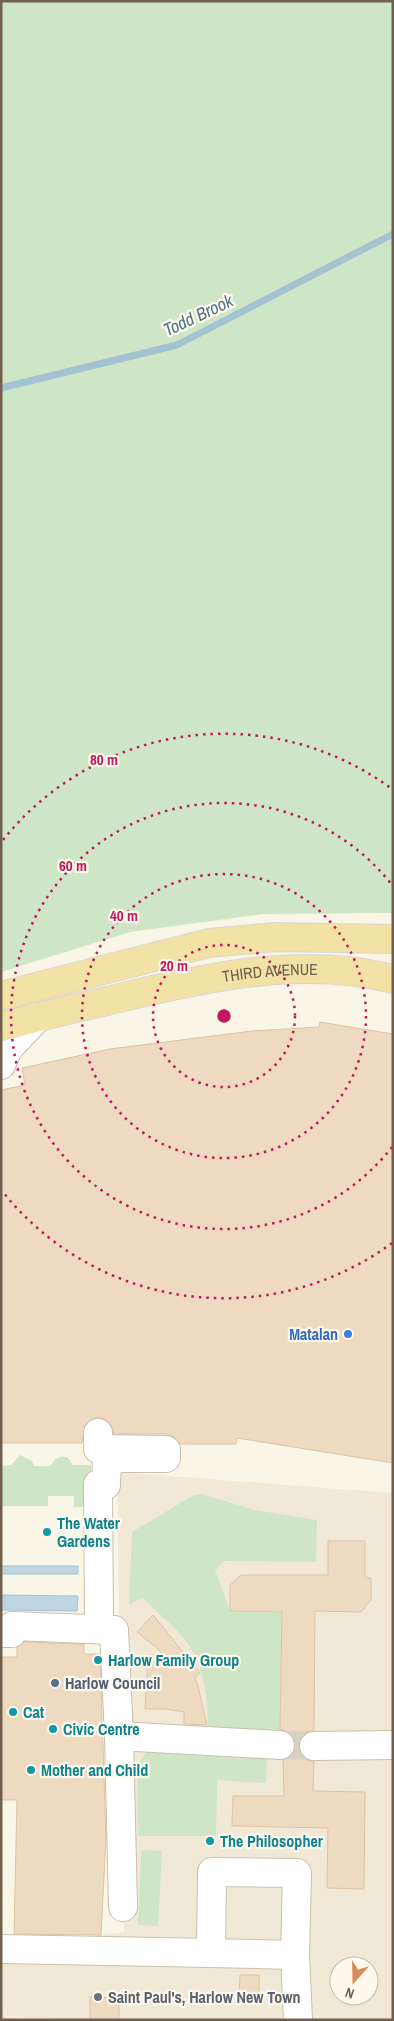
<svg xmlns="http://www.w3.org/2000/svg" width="394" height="2021" font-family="'Archivo Narrow',sans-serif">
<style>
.residential{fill:#f1e9d6;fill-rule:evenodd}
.commercial{fill:#f9e9dc}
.green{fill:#cee6c6}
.water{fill:#bdd6e2;stroke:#a4c3d2}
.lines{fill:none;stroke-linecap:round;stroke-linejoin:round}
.stream{stroke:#a4c3d2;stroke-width:7}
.building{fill:#eddac1;stroke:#dec3a3}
.minor-tunnel{stroke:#d8d0c1;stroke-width:28;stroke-dasharray:28 14;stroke-linecap:butt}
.minor-casing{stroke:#cbbfae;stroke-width:30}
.major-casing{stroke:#dad6d1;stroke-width:30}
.minor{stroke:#fff;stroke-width:28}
.major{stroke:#f2e2a6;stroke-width:28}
.ring{fill:none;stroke:#c2185b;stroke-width:2.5;stroke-dasharray:2.5 5}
.shop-dot{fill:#3f7fe0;stroke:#fdf9ed;stroke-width:2}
.culture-dot{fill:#0f9aa8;stroke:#fdf9ed;stroke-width:2}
.service-dot{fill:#5c6f8a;stroke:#fdf9ed;stroke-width:2}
.worship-dot{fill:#6b7280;stroke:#fdf9ed;stroke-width:2}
.labels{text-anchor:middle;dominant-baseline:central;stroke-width:4.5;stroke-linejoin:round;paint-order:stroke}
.street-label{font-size:16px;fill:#71604e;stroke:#fdf9ed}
.shop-label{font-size:16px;font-weight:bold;fill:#366cbe;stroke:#fdf9ed;text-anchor:end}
.culture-label{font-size:16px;font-weight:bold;fill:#0d838f;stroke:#fdf9ed;text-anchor:start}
.service-label{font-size:16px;font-weight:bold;fill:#4e5e75;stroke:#fdf9ed;text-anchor:start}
.worship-label{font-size:16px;font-weight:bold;fill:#5b616d;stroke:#fdf9ed;text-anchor:start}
.water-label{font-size:18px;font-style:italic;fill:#4d7589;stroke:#fdf9ed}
.centre{fill:#c2185b;stroke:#fdf9ed;stroke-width:2.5}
.ring-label{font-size:15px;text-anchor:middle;font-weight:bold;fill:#c2185b;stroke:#fdf9ed;stroke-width:4.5;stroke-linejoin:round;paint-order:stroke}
</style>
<rect width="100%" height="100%" fill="#faf6e7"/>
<!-- residential -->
<path class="residential" d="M117,1472L393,1493V2020H53L1,2015V1949L124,1932ZM339,1966H369V1996H339Z"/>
<!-- commercial -->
<path class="commercial" d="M1,2015L53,2019V2020H1Z"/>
<!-- green -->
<g class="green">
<path d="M1,1H393V913L263,914L130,932L1,972Z"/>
<path d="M20,1455L32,1461L34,1466H51C54,1458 59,1456 67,1457L73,1465H91V1507H74V1496H48V1506H1V1466L11,1465Z"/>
<path d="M202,1494L254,1510L317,1520L316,1562L224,1561L215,1570L230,1611L282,1612L280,1740L208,1732C208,1704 206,1677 193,1652C185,1635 156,1611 142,1598L129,1605L132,1532L192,1496Z"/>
<path d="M150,1747L267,1751L266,1783L217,1780L216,1836H138L137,1766Z"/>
<path d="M141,1850L162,1851L158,1926L138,1925Z"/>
</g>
<!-- water -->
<g class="water">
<rect x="1" y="1566" width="77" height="8"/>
<path d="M1,1595L78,1596L77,1611L1,1610Z"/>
</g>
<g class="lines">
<!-- stream -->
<path class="stream" d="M1,388L177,345L393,234"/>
</g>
<!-- building -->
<g class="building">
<path d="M320,1022L393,1034V1463L237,1438L236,1444H180L174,1437L166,1434H114L111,1425L105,1419L98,1417L91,1419L85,1425L82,1443H1V1090L25,1085L22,1068L110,1049L252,1031L319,1027Z"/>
<path d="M328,1541H365V1577L371,1578V1600L361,1612L315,1611L314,1730L306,1732L301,1738L298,1747L301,1754L306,1759L314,1762L313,1791L365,1792L364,1889L327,1888L328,1828L232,1826L233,1796H284L283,1760L293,1754L296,1745L294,1738L289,1732L280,1729L282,1612L230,1611V1585L241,1575H328Z"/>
<path d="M153,1615L200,1673L195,1678L198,1686L207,1725L184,1724V1712L166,1709H145L148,1655H165L137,1632Z"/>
<path d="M24,1642L84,1644V1654H100L106,1838L101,1935L14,1934L17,1800H1V1657H17V1647Z"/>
<path d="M240,1975H259V1995L239,1994Z"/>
<path d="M90,1997L119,1998V2020H90Z"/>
</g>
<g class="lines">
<!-- minor-tunnel -->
<path class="minor-tunnel" d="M280,1745L314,1746"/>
<!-- minor casing -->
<g class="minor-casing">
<g id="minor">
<path d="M1,1065L8,1049L38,1017"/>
<path d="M98,1433V1449L166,1450V1458H107L106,1485L98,1484L99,1629"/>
<path d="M1,1633H12V1626L114,1630L119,1736L123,1907"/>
<path d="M119,1736L280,1745"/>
<path d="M314,1746L393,1745"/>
<path d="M212,1872L297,1873L295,1955L211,1953Z"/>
<path d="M1,1949L211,1953"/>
<path d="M295,1955L298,2020"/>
</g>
</g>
<!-- major casing -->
<g class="major-casing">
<g id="major">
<path d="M1,996L209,943L275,937L393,939"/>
<path id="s1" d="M1,1027C40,1016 80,1007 119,998C207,977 303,956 393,979"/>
</g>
</g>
<!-- minor -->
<use href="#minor" class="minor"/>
<!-- major -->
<use href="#major" class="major"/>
</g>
<!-- distance rings -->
<g class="ring">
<circle cx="224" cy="1016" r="71"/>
<circle cx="224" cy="1016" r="142"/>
<path d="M392 1147A213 213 0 1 1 392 885"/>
<path d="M392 1243A283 283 0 0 1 3 1192M3 840A283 283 0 0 1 392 789"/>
</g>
<!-- markers -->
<circle class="shop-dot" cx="348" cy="1334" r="5"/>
<g class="culture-dot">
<circle cx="47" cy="1532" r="5"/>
<circle cx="98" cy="1660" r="5"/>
<circle cx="13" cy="1712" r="5"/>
<circle cx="53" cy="1729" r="5"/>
<circle cx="31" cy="1770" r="5"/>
<circle cx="210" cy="1841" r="5"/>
</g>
<circle class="service-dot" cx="55" cy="1683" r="5"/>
<circle class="worship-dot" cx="98" cy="1997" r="5"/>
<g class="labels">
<!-- street labels -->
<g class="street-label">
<text stroke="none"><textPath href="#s1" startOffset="275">THIRD AVENUE</textPath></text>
</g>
<!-- shop labels -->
<g class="shop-label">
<text x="338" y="1334">Matalan</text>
</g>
<!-- culture labels -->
<g class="culture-label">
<text x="57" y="1523">The Water<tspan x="57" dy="18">Gardens</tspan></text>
<text x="108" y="1660">Harlow Family Group</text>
<text x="23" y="1712">Cat</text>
<text x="63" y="1729">Civic Centre</text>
<text x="41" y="1770">Mother and Child</text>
<text x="220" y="1841">The Philosopher</text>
</g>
<!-- service labels -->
<g class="service-label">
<text x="65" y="1683">Harlow Council</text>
</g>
<!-- worship labels -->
<g class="worship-label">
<text x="108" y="1997">Saint Paul's, Harlow New Town</text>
</g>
<!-- water labels -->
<g class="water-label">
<text transform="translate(198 315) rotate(-25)">Todd Brook</text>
</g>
</g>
<circle cx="224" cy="1016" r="8" class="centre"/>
<g class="ring-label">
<text x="104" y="765">80 m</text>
<text x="73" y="871">60 m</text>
<text x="124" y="921">40 m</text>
<text x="174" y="971">20 m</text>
</g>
<!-- border -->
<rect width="394" height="2021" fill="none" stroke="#71604e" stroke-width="5"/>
<!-- north arrow -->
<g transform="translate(354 1981) rotate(200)"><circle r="24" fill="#fdf9ed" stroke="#c5bcad"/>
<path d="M0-4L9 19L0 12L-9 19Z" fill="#d88a58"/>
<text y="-8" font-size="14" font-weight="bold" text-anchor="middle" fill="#71604e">N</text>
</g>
</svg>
